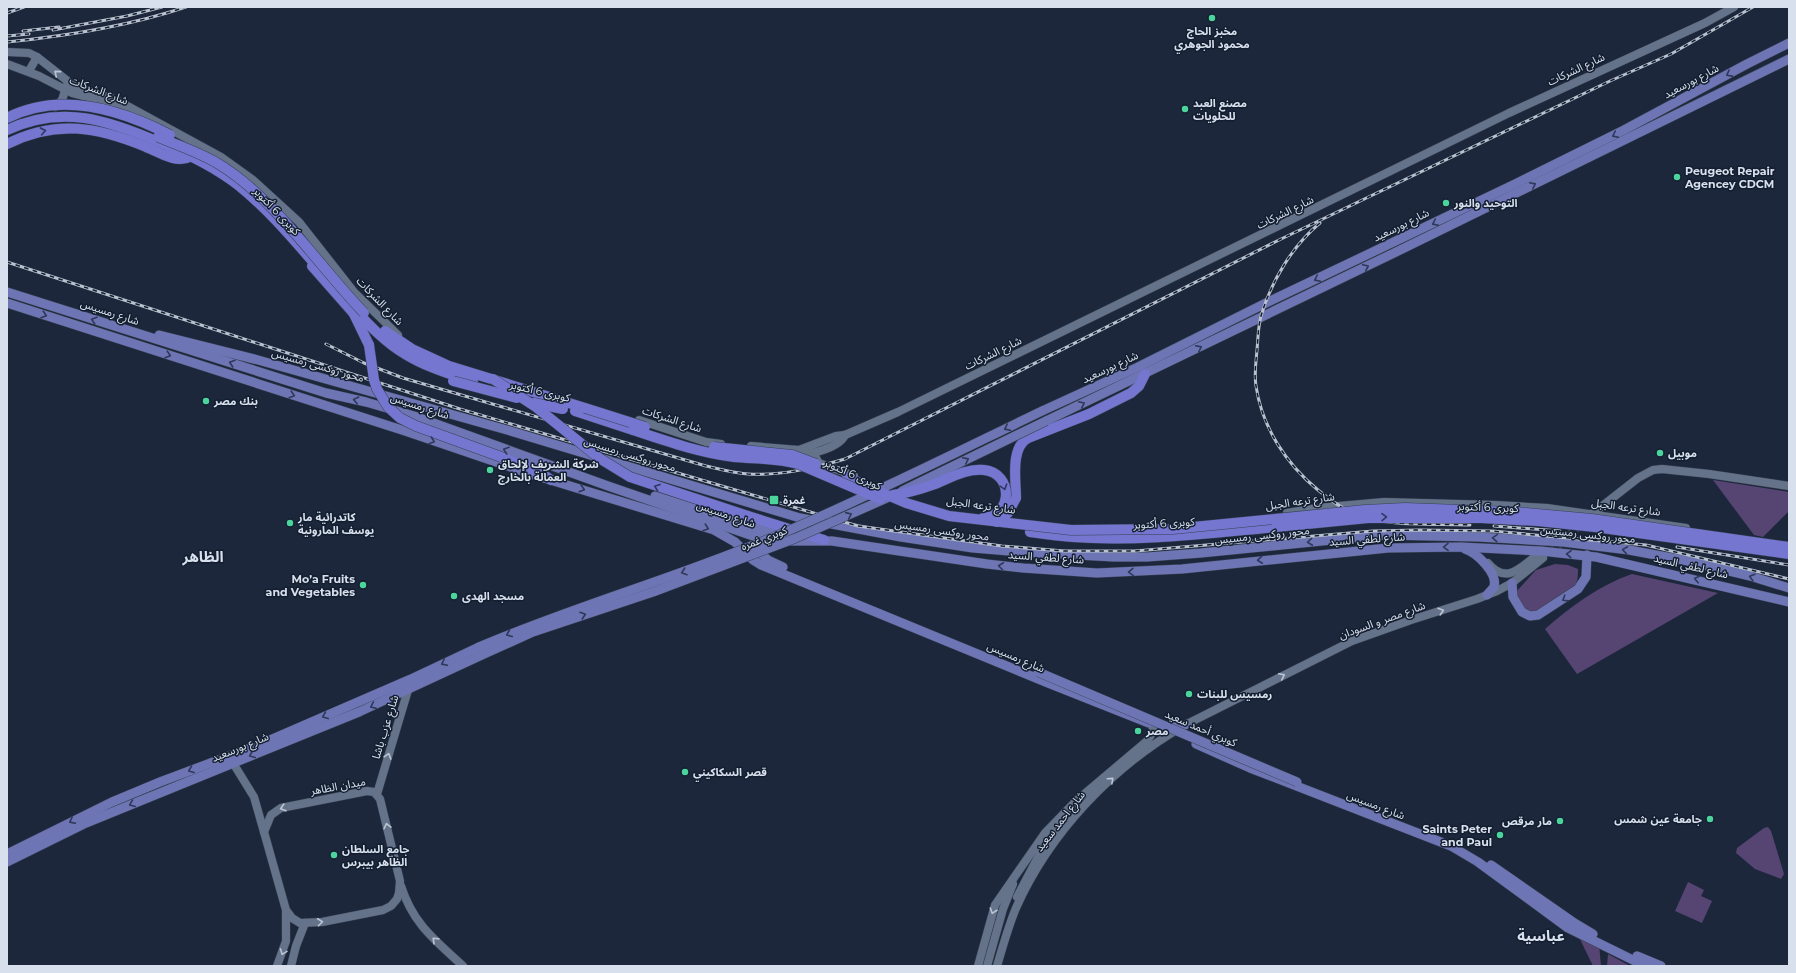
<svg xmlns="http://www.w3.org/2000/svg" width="1796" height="973" font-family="Montserrat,'Noto Sans Arabic',sans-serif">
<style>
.green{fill:#564573}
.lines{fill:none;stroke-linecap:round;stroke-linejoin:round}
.secondary-tunnel{stroke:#384356;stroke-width:8;stroke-dasharray:8 4;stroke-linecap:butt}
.secondary-casing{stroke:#384252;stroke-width:9}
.primary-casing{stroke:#384252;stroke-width:10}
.highway-casing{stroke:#384252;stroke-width:11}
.secondary{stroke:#65738a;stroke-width:8}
.primary{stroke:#6e75b4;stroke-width:9}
.highway{stroke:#7476d0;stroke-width:10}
.rail-casing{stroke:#b9c1cf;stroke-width:3}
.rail{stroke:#131e30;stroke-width:1.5;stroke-dasharray:4.5;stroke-linecap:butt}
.primary-bridge-casing{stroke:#384252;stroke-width:10;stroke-linecap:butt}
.highway-bridge-casing{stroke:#384252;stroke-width:11;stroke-linecap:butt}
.primary-bridge{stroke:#6e75b4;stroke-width:9}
.highway-bridge{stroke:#7476d0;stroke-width:10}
.oneway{stroke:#bbc5d4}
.oneway2{stroke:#2e3858}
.oneway3{stroke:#303860}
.poi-dot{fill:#4bd49b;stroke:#131e30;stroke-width:1.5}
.labels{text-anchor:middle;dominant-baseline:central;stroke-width:3;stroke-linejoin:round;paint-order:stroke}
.poi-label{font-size:11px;font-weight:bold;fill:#d8e0ed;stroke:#131e30;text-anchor:start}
.street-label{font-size:11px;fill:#d8e0ed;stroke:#131e30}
.district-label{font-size:15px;font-weight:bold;fill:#d8e0ed;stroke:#131e30}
</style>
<rect width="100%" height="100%" fill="#1c273b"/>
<!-- green -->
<g class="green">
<path d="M1713,480L1789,492V511L1763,537L1754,535Z"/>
<path d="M1555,564L1568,565L1578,569C1578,575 1578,582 1574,587C1570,592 1562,596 1556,599C1536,613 1524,622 1516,592L1536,570Z"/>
<path d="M1632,574L1718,593L1577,674L1545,629C1571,606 1600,585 1632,574Z"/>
<path d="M1768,827L1771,831L1784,874L1781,879L1755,869L1736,853L1737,848L1764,828Z"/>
<path d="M1688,882L1704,890L1701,896L1712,901L1702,923L1675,911Z"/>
<path d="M1577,933L1599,944L1601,966H1593Z"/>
<path d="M1608,954L1630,966H1607Z"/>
</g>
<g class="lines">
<!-- secondary-tunnel -->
<path class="secondary-tunnel" d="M1549,554L1583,522"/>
<!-- secondary casing -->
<g class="secondary-casing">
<g id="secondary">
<path d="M7,52L29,53L37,57L74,86L111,98L122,103L221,157L253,180L299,222L354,292L398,335"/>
<path d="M7,64L39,76L72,93L100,100L131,114"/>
<path d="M29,71L37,57"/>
<path d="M55,107L62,100L67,85"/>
<path d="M639,420L706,442L721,444"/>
<path d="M751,446L799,450L836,436L845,435L898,412L1509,113L1705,23L1734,7"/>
<path d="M813,453L819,463L854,476"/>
<path d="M795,454C808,456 839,448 845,435"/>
<path d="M1287,513L1317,508L1384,502L1496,505L1547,508L1686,528"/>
<path d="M1592,514L1638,478L1653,470L1662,469L1709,474L1789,486"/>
<path d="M1488,563C1506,585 1520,568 1537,555"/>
<path d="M233,763L254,797L264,832"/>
<path d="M377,794L408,690"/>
<path d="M401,886C413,924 435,940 463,966"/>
<path d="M1017,897L1039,855L1063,824"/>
<path d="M277,966L286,941V910L264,832L271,815L281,808L367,791L374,792L380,799L400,881L399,893L397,899L391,906L383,910L322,922L300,923L292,918L286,910"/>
<path d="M291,966L296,946L305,923"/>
<path d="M978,966L995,905L1045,833L1076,801L1147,741L1151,735L1154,725"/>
<path d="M987,966L1003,909L1013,884"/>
<path d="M997,966C1003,946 1008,927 1016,908C1050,832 1113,766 1185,725L1352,641L1411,620L1477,599L1497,591L1512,583L1543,558"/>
</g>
</g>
<!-- primary casing -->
<g class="primary-casing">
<g id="primary">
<path d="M7,292L326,393L366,402L414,416L608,486L753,536L772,540"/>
<path d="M7,303L405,431L534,475L714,530L735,542L753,560L761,565L1048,683L1149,723"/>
<path d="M159,335L258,360L507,430L800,518L901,537L973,548L1021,552L1114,557H1147L1201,553L1382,535L1478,537L1563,542L1629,550L1683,560L1750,576L1789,588"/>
<path d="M1042,411L1138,367L1266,303L1515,184L1624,130L1747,64L1789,43"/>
<path d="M1046,421L1394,253L1789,59"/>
<path d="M655,496L778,535"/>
<path d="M791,541H832L987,564L1023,568L1097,573L1182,569L1388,548L1461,547L1541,551L1596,557L1789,602"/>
<path d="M754,548L768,560L783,567"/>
<path d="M1465,549C1477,553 1498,573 1494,587L1487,595"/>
<path d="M1512,583L1513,597L1522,612L1530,616L1538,615L1578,589L1586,577L1587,555"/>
<path d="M1165,727L1185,725"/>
<path d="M1196,744L1250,768L1451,846L1478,862L1568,928L1645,966"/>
<path d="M7,854L112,802L160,782L261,744L411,679L479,647"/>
<path d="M7,862L86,823L359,712L482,655"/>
<path d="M1491,865L1573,922L1593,934"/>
<path d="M1637,956L1661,966"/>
</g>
</g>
<!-- highway casing -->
<g class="highway-casing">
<g id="highway">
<path d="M7,130C62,104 108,120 161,143C188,154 215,167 238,185C269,210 294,240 320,270"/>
<path d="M7,144C56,119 98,127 146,147C159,152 173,162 187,158"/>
<path d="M312,266L356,316"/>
<path d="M354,309C369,325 386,343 405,354C426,367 450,374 473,382"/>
<path d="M353,312L369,345"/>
<path d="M385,331L412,349L449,366L585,408"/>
<path d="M575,411L633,430"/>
<path d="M504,458L540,472L551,480"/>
<path d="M847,477L871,488"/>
<path d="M1016,498C1016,480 1010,448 1028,438L1089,414L1131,393L1139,386L1145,374"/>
<path d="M748,516L824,540"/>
<path d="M1030,532C1044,534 1058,536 1073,537C1140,542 1209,533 1276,527"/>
</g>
</g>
<!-- secondary -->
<use href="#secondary" class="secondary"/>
<!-- primary -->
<use href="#primary" class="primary"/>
<!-- highway -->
<use href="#highway" class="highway"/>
<!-- rail casing -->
<g class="rail-casing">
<g id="rail">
<path d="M7,13L24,7"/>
<path d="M53,30L127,16L162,7"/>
<path d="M23,31L59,27"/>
<path d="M7,36L29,34"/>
<path d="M7,42C67,36 129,26 186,7"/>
<path d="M1320,223C1292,246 1271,282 1261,316C1258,327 1258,339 1257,350C1256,362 1254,374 1256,386C1262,427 1286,464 1318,490C1329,499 1341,508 1353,513C1386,528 1434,523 1470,525"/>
<path d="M7,262L460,409L858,526L1002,546L1064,551H1135L1373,531L1419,530L1492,531L1646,545L1789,579"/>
<path d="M326,344L364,363L403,378L706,466C719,469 734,473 748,474C781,476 814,468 845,459L1279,240L1610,81L1671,54L1753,7"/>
<path d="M1494,526L1560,531"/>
<path d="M1677,547L1789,565"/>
</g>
</g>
<!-- rail -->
<use href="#rail" class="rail"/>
<!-- primary-bridge casing -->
<g class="primary-bridge-casing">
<g id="primary-bridge">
<path d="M902,491L1046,421"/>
<path d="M479,647C577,605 680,577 778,535C868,497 955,453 1042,411"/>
<path d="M482,655L533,632L653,592L796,538L887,498"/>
<path d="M1038,672L1297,782"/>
</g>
</g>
<!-- highway-bridge casing -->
<g class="highway-bridge-casing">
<g id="highway-bridge">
<path d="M7,118C60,91 120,109 170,135"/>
<path d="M158,137C177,145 198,152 217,163C274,197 317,264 364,313"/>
<path d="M369,345L374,380L377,389L388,407L400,418L416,426L504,458"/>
<path d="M493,379L536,407L599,458L630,477L748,516"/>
<path d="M453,381L517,398"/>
<path d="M534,403L563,409"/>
<path d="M585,408L645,427"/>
<path d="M633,430C666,441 700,453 734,457C756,459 777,458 798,464L880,499"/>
<path d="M714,447L792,455L816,464"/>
<path d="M871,488L906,503L949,516L1071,530L1173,529L1365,510L1405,508L1515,512L1592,519L1789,547"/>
<path d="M893,495C908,493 921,489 935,484C950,478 967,468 984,470C1013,473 1014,515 983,518"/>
<path d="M997,522L1008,513L1016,498"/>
<path d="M1276,527L1368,518H1481L1538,521L1595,527L1789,554"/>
</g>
</g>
<!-- primary-bridge -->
<use href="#primary-bridge" class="primary-bridge"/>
<!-- highway-bridge -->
<use href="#highway-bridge" class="highway-bridge"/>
</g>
<!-- one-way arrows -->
<defs><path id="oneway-chevron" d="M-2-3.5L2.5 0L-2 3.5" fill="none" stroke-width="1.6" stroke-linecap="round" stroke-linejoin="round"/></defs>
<g class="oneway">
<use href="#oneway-chevron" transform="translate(57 73) rotate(-140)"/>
<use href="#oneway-chevron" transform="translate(1441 611) rotate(-17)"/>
<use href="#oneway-chevron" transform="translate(1282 676) rotate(-26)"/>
<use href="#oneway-chevron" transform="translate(388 756) rotate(-73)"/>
<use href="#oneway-chevron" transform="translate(1111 780) rotate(-42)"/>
<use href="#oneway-chevron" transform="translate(283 808) rotate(163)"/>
<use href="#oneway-chevron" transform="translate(387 826) rotate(-103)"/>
<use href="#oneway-chevron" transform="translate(993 911) rotate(109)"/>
<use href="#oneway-chevron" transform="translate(320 922) rotate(-7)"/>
<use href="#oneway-chevron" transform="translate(435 940) rotate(-136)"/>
<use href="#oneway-chevron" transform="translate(283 952) rotate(111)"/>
</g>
<g class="oneway2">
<use href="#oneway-chevron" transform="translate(1729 74) rotate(152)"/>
<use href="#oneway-chevron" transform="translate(1615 135) rotate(154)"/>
<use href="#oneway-chevron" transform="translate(1533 185) rotate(-26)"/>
<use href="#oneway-chevron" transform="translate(1435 223) rotate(154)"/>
<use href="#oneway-chevron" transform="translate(1366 267) rotate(-25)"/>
<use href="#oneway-chevron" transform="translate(1317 279) rotate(154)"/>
<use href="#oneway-chevron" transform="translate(44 315) rotate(18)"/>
<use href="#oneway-chevron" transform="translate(94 320) rotate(-162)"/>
<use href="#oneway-chevron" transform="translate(1199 348) rotate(-26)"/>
<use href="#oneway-chevron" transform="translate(168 355) rotate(18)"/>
<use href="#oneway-chevron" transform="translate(232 363) rotate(-162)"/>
<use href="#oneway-chevron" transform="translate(292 395) rotate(17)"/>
<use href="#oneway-chevron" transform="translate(356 400) rotate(-167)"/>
<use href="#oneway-chevron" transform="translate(1082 404) rotate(-25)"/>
<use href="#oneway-chevron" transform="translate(1007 428) rotate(154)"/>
<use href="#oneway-chevron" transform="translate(432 441) rotate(19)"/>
<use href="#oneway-chevron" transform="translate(506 450) rotate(-161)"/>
<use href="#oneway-chevron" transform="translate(966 460) rotate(-26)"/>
<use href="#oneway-chevron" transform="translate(582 489) rotate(16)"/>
<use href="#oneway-chevron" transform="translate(849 515) rotate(-24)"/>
<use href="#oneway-chevron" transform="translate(706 528) rotate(19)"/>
<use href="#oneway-chevron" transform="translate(1495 538) rotate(-177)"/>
<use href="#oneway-chevron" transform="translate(1310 542) rotate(174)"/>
<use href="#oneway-chevron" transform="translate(1446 547) rotate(179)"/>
<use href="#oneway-chevron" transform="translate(1625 550) rotate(-172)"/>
<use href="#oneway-chevron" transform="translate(1569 554) rotate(-176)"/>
<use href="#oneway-chevron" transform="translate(1260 560) rotate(174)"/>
<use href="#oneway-chevron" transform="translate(1001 566) rotate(-173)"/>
<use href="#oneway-chevron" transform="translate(684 572) rotate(161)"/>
<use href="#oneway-chevron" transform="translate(1131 572) rotate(178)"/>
<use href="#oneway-chevron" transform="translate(1752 577) rotate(-164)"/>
<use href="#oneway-chevron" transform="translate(1697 579) rotate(-167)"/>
<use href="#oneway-chevron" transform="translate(1565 599) rotate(148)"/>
<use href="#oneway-chevron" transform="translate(583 615) rotate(-18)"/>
<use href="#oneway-chevron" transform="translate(509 634) rotate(157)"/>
<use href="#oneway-chevron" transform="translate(444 663) rotate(154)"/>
<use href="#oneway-chevron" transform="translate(373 706) rotate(156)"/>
<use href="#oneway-chevron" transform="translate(325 716) rotate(157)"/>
<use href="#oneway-chevron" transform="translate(252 755) rotate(157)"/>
<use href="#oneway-chevron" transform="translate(191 770) rotate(159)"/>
<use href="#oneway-chevron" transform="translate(132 804) rotate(158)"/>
<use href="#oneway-chevron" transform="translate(72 821) rotate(153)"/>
</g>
<g class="oneway3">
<use href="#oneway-chevron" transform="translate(43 131) rotate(-11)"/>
<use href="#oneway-chevron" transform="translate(657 487) rotate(-160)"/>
<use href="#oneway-chevron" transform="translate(1004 487) rotate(72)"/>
<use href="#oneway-chevron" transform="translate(1384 517) rotate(-1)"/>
</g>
<!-- markers -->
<g class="poi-dot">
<circle cx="1212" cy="18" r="4"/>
<circle cx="1185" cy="109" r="4"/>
<circle cx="1677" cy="177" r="4"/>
<circle cx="1446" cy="203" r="4"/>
<circle cx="206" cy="401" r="4"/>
<circle cx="1660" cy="453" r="4"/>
<circle cx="490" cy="470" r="4"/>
<rect x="769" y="495" width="10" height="10" rx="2"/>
<circle cx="290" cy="523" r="4"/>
<circle cx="363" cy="585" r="4"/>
<circle cx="454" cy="596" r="4"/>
<circle cx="1189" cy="694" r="4"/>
<circle cx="1138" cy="731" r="4"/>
<circle cx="685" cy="772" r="4"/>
<circle cx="1710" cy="819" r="4"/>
<circle cx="1560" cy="821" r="4"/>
<circle cx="1500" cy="835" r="4"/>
<circle cx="334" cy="855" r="4"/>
</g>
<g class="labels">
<!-- poi labels -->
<g class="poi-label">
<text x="1212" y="31" text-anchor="middle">مخبز الحاج<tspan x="1212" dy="13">محمود الجوهري</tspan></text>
<text x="1193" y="103">مصنع العبد<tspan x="1193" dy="13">للحلويات</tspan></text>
<text x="1685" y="171">Peugeot Repair<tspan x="1685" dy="13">Agencey CDCM</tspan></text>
<text x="1454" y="203">التوحيد والنور</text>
<text x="214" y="401">بنك مصر</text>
<text x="1668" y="453">موبيل</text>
<text x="498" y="464">شركة الشريف لإلحاق<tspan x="498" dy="13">العمالة بالخارج</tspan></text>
<text x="783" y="500">غمرة</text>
<text x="298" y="517">كاتدرائية مار<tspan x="298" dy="13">يوسف المارونية</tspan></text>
<text x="355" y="579" text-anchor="end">Mo’a Fruits<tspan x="355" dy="13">and Vegetables</tspan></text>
<text x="462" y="596">مسجد الهدى</text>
<text x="1197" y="694">رمسيس للبنات</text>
<text x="1146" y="731">مصر</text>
<text x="693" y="772">قصر السكاكيني</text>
<text x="1702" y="819" text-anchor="end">جامعة عين شمس</text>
<text x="1552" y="821" text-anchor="end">مار مرقص</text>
<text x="1492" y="829" text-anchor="end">Saints Peter<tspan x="1492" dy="13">and Paul</tspan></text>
<text x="342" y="849">جامع السلطان<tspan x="342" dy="13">الظاهر بيبرس</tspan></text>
</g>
<!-- street labels -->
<g class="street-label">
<text transform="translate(1576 69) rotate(-25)">شارع الشركات</text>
<text transform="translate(1691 81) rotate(-28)">شارع بورسعيد</text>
<text transform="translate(99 90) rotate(21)">شارع الشركات</text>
<text transform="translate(277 211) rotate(46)">كوبرى 6 أكتوبر</text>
<text transform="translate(1285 212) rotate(-26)">شارع الشركات</text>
<text transform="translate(1401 225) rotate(-26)">شارع بورسعيد</text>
<text transform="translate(380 301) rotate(46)">شارع الشركات</text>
<text transform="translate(110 312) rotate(18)">شارع رمسيس</text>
<text transform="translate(993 353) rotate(-26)">شارع الشركات</text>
<text transform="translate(318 365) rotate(16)">محور روكسى رمسيس</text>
<text transform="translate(1110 367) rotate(-25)">شارع بورسعيد</text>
<text transform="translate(540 391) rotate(13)">كوبرى 6 أكتوبر</text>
<text transform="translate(420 406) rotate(18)">شارع رمسيس</text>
<text transform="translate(672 419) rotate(18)">شارع الشركات</text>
<text transform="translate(630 454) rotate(17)">محور روكسى رمسيس</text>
<text transform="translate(853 474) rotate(24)">كوبرى 6 أكتوبر</text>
<text transform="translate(1300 501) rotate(-8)">شارع ترعه الجبل</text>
<text transform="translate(981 505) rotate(8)">شارع ترعه الجبل</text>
<text transform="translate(1488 507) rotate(2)">كوبرى 6 أكتوبر</text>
<text transform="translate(1626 507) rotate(8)">شارع ترعه الجبل</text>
<text transform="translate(726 514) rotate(19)">شارع رمسيس</text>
<text transform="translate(1164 523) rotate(-3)">كوبرى 6 أكتوبر</text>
<text transform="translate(942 530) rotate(8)">محور روكسى رمسيس</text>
<text transform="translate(1588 534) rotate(6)">محور روكسى رمسيس</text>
<text transform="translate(1262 535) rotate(-6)">محور روكسى رمسيس</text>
<text transform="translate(764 538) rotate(-21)">كوبري غمره</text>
<text transform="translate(1367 539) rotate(-4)">شارع لطفي السيد</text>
<text transform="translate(1046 557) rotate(4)">شارع لطفي السيد</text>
<text transform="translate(1691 566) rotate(13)">شارع لطفي السيد</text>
<text transform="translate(1382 620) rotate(-20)">شارع مصر و السودان</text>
<text transform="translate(1016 657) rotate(23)">شارع رمسيس</text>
<text transform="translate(385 727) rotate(-73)">شارع عزب باشا</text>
<text transform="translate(1201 728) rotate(23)">كوبري أحمد سعيد</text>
<text transform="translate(240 747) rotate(-22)">شارع بورسعيد</text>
<text transform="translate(338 786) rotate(-10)">ميدان الظاهر</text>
<text transform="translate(1376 805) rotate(21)">شارع رمسيس</text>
<text transform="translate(1060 821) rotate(-52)">شارع احمد سعيد</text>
</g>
<!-- district labels -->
<g class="district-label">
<text x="203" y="556">الظاهر</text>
<text x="1541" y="935">عباسية</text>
</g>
</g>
<!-- border -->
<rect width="1796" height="973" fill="none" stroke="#d8e0ed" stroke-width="16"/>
</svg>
